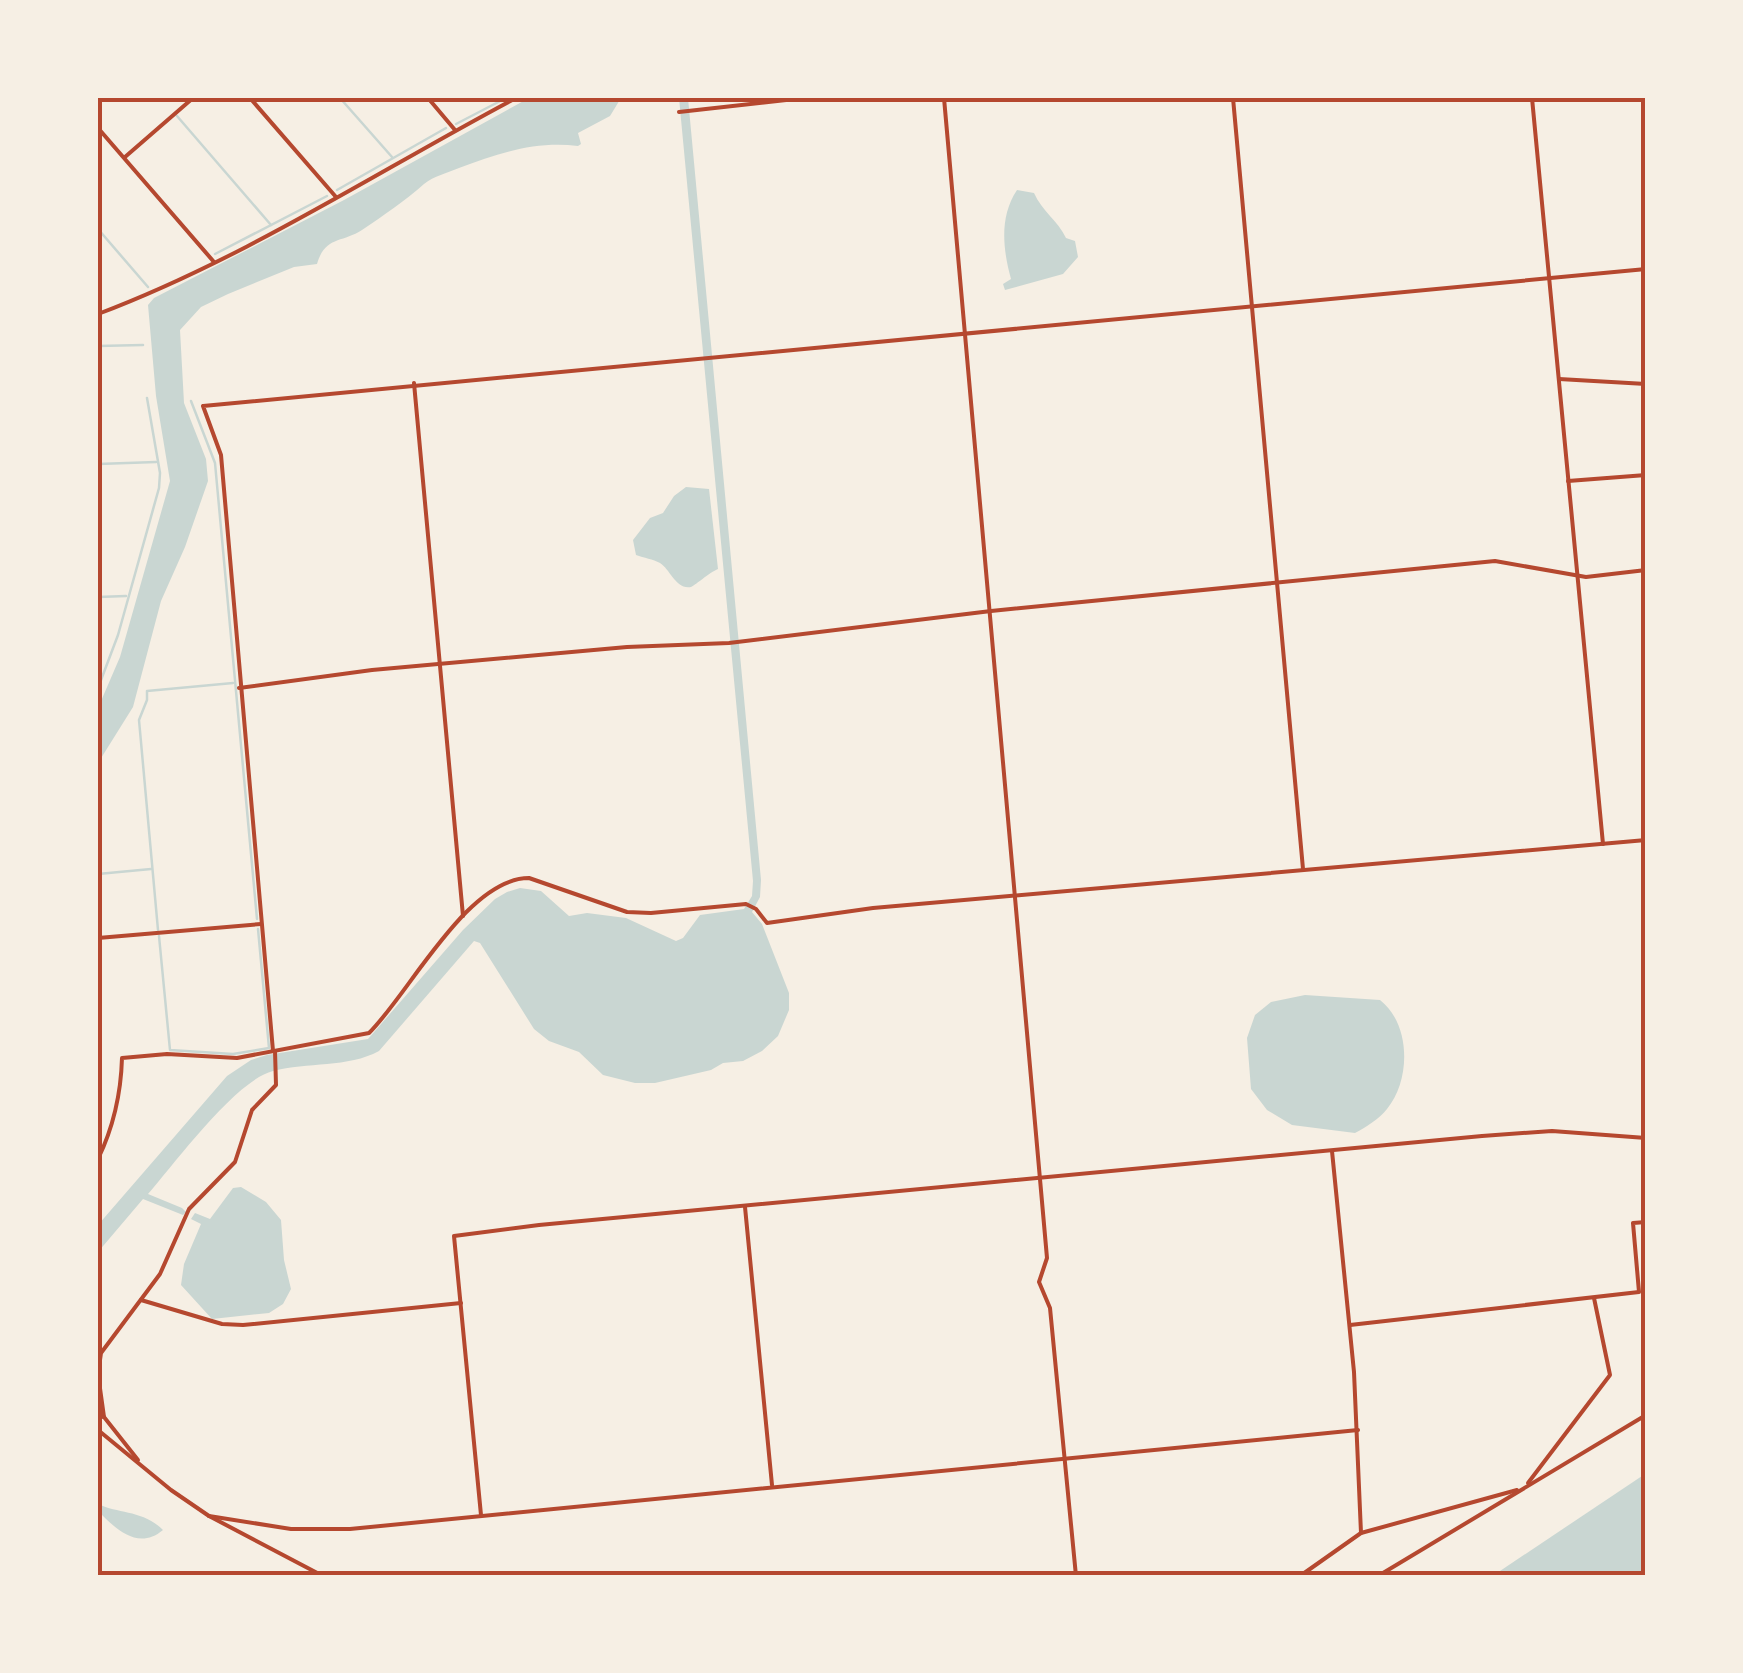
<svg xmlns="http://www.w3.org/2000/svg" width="1743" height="1673" font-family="'Golos Text',sans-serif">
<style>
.water{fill:#c9d6d2}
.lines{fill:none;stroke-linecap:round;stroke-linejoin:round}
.stream{stroke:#c9d6d2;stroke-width:2.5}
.minor{stroke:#b5482f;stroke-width:4}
.neatline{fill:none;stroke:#b5482f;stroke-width:4}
</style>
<rect width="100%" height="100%" fill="#f6efe4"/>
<!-- water -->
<g class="water">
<path d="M529,98H621L610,116L578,133L581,144L578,146C535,141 499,153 459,168C447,173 434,176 424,184C405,201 384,215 362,230C342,243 325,236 317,264L294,267L228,294L201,307L180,330L184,403L206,459L208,481L185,547L161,601L133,707L98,763V708L120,657L170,481L156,396L148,305L154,298L344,200Z"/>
<path d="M679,98H688L761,880L760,897L752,912L762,924L789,993V1010L778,1036L762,1051L743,1061L723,1063L711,1070L655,1083H635L603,1075L579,1052L549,1041L534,1029L480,943L474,941L379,1051C348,1068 307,1062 273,1071C236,1080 175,1163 148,1194L182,1208L186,1212L183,1215L143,1199L98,1252V1225L227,1076L251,1060L267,1055L368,1039L463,930L495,899L507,892L520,888L541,891L569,916L587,913L626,918L676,941L683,938L700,915L744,909L752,896L753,881Z"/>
<path d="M1017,190L1034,193C1042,211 1058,221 1066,238L1075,241L1078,257L1063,274L1005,290L1003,284L1011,279C1003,250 999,217 1017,190Z"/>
<path d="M686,487L709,489L718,569C710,572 693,587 691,587C676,590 670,569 660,563C653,559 644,558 636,555L633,540L650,518L663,513L674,496Z"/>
<path d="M1305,995L1380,1000C1411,1024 1411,1080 1387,1109C1379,1119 1366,1127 1355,1133L1292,1125L1267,1110L1251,1089L1247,1038L1255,1015L1271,1002Z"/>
<path d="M241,1187L266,1202L281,1220L284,1260L291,1289L283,1304L269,1313L212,1319L181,1285L184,1264L201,1224L191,1219L195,1213L210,1219L233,1188Z"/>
<path d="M1645,1474V1575H1494Z"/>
<path d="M98,1504C119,1514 143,1510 163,1530C138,1551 116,1529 98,1511Z"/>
</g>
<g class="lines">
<!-- stream -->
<g class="stream">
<path d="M340,98L392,157"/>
<path d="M177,116L271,225"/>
<path d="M456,124L506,98"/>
<path d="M337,190L446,128"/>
<path d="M98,229L148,287"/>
<path d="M215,254L327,196"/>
<path d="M98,346L143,345"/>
<path d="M191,401L215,463L257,919"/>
<path d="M98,464L156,462"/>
<path d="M98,597L126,596"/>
<path d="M98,688L118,635L159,488L160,473L147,398"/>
<path d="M98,874L151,869"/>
<path d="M158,930L139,720L147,700V691L233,683"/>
<path d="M159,936L170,1050L233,1054L269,1048L258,929"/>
</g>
<!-- minor -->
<g class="minor">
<path d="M250,98L336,197"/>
<path d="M428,98L455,130"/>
<path d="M944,98L1047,1258L1039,1282L1050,1308L1076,1576"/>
<path d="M1233,98L1303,869"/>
<path d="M1532,98L1603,844"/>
<path d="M679,112L804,98"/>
<path d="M98,128L214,262"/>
<path d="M125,157L193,98"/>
<path d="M98,314C244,259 378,171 516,98"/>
<path d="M1559,379L1646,384"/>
<path d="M414,383L463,916"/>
<path d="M1568,481L1646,475"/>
<path d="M239,688L372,670L627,647L729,643L991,611L1495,561L1586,577L1646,570"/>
<path d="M98,938L261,924"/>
<path d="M273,1051L221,455L203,406L1646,269"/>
<path d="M1332,1151L1354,1372L1361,1533"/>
<path d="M98,1159C113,1128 121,1093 122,1058L167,1054L237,1058L369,1033C409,994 467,878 529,878L627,912L651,913L746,904L756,909L767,923L873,908L1646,840"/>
<path d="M745,1207L772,1485"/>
<path d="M141,1300L222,1324L243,1325L461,1303"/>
<path d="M1350,1325L1639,1292L1633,1223L1646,1222"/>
<path d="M98,1416L104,1417L98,1374L101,1353L160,1274L189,1209L235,1162L252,1110L276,1085L275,1051"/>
<path d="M104,1417L138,1460"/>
<path d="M98,1430L171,1490L209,1516L323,1576"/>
<path d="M1528,1483L1610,1375L1594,1298"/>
<path d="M481,1515L454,1236L539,1225L1482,1136L1552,1131L1646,1138"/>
<path d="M209,1516L291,1529H350L1358,1430"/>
<path d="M1300,1576L1361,1533L1517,1490"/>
<path d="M1378,1576L1646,1415"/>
</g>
</g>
<!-- border -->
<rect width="1743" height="1673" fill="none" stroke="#f6efe4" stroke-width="200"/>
<rect x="100" y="100" width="1543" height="1473" class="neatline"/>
</svg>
